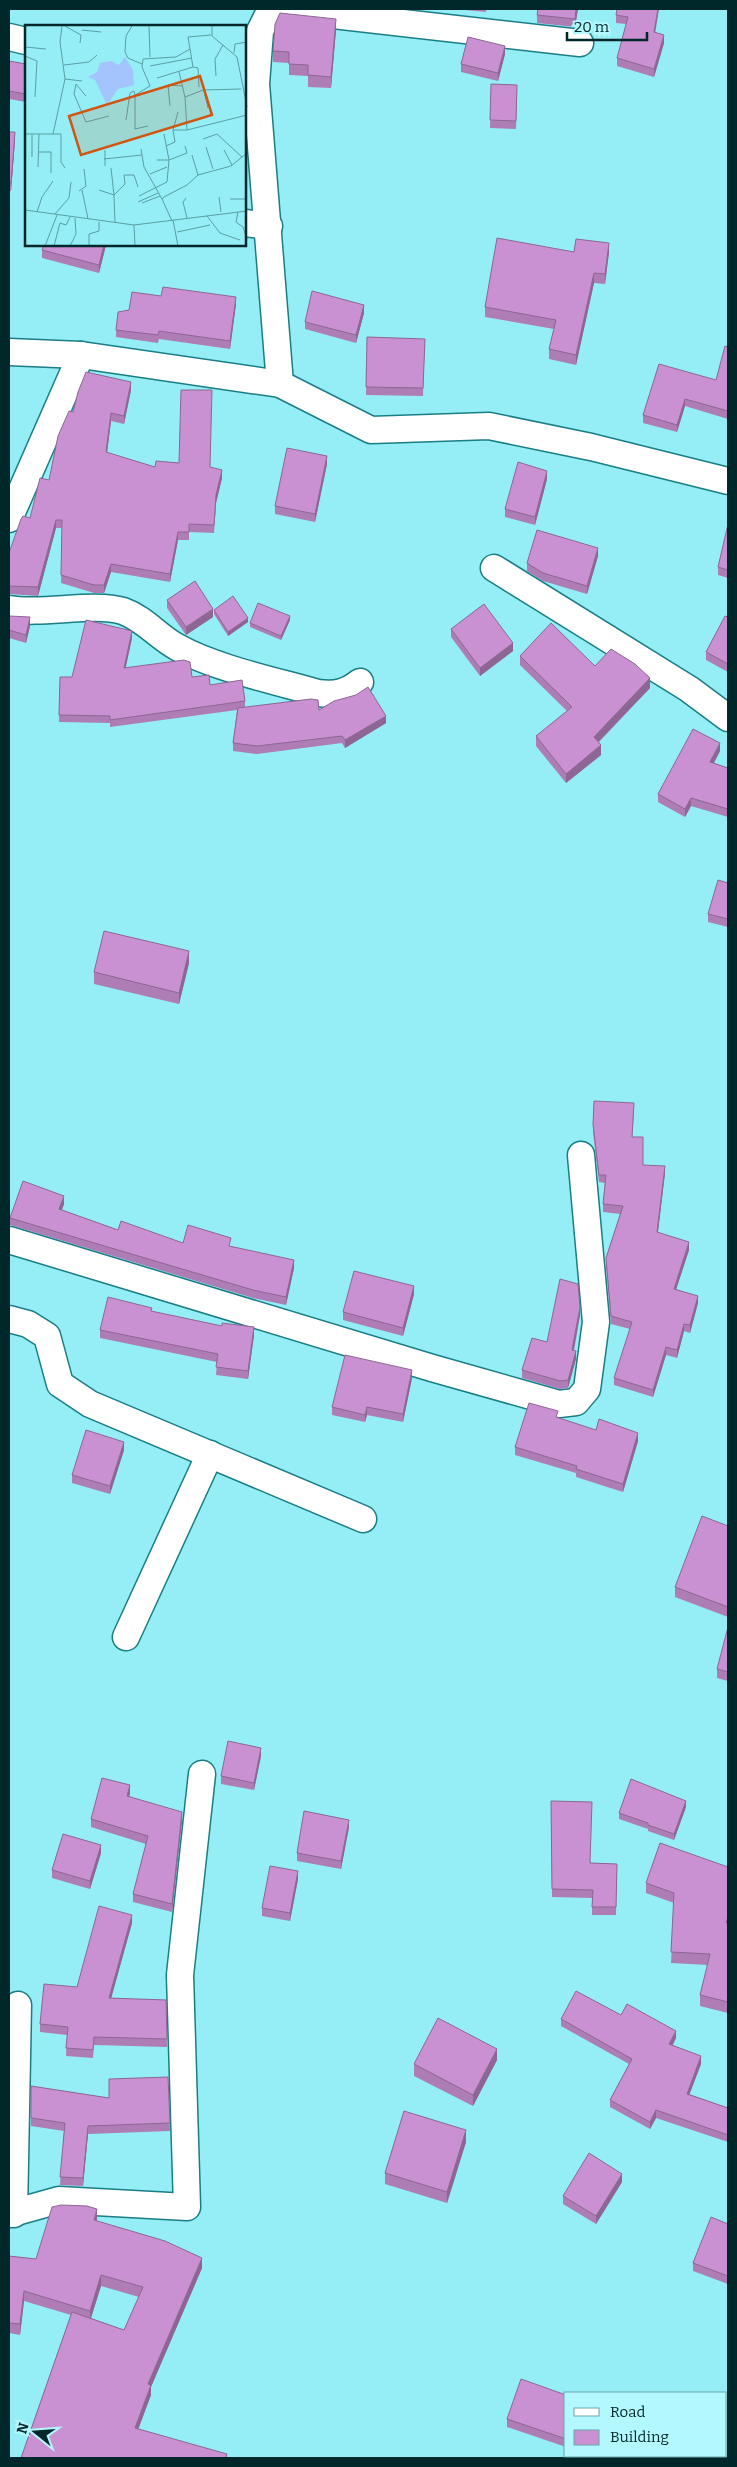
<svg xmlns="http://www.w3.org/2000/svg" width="737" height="2467" font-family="Bitter,serif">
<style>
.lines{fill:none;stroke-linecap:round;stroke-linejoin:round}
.minor-casing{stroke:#197e85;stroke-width:29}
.minor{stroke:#fff;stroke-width:26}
.wall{fill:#ae7db5;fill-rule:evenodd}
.shaded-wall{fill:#8d6693}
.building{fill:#ca91d2;stroke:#8d6693}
.inset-road{fill:none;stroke:#599ea4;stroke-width:1}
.view{fill:#d1540f;fill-opacity:0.15;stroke:#d1540f;stroke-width:2.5}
.inset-edge{fill:none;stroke:#00272a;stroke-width:2.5}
</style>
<rect width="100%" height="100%" fill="#95eef5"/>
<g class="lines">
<!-- minor casing -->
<g class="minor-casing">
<g id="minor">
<path d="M271,9L260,31L256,84L280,384L371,430L489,426L591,447L728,481"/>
<path d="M280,9L580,43"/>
<path d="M9,37L26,41"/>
<path d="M245,223L269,226"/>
<path d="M9,352L81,355L280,384"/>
<path d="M9,519L81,355"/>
<path d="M494,568L689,689L728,718"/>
<path d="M9,609C43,615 93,602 123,611C145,619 157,636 177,647C214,668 276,681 318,693C336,695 346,693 360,682"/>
<path d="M9,1240L432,1368L559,1404L576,1402L587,1389L596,1322L581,1155"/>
<path d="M9,1319L28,1324L47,1336L60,1384L90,1404L363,1519"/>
<path d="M126,1637L210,1454"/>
<path d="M9,2214L59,2200L187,2207L180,1975L202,1774"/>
<path d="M14,2214L18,2005"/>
</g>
</g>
<!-- minor -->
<use href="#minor" class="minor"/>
</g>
<!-- wall -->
<g class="wall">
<path d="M454,9H486V12Z"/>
<path d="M578,9L575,27L537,23V15Z"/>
<path d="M617,9L655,33L664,43L654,77L617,66V58L626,24L616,23V15Z"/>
<path d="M336,30L331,88L308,87V76L289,75V63L273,62V51Z"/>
<path d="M505,54L498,81L461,72V64Z"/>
<path d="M9,61L26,64V102L9,99Z"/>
<path d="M491,84L517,85L516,129L490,128Z"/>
<path d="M9,132L15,140L11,191H9Z"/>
<path d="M44,245H106L99,273L42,258V250Z"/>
<path d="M574,252H609L605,284L594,283L576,365L549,359V349L554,329L485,317V307Z"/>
<path d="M161,296L236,304L230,349L159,339L158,343L116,337V330L129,310Z"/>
<path d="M364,313L356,343L305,329V322Z"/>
<path d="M367,337L425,339L423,396L366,395Z"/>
<path d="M728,347V419L685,406L677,432L643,423V415L716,380Z"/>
<path d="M131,390L124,424L111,421L107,453L155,467H210L222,478L216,503L214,533L189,532V540H178L170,582L111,572L104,593H94L61,583L62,528H56L38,596L9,594V553L30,518L49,480L73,412Z"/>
<path d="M327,464L315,522L275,514V506Z"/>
<path d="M547,479L535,525L505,517V509Z"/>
<path d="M728,524V578L718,575V567Z"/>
<path d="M598,556L587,594L543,581L527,571V563Z"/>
<path d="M167,600L213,617L186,635L167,608Z"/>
<path d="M214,610L248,622L228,636L214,614Z"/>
<path d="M9,616L30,626L26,643L9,638Z"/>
<path d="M728,617V672L706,660V652Z"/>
<path d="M290,620L281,640L250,627V623Z"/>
<path d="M451,629L513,651L480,676L451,637Z"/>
<path d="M132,638L125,668L192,677L245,701V707L319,710L386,723L345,748L342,743L257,754L233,751V743L237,710L110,727V723L59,722L60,677H72Z"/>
<path d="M520,656L595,666L650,688L599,742L601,755L566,783L536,746V736L567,711L520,665Z"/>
<path d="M720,751L714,763L728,768V817L691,806L685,817L658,802V794Z"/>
<path d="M728,883V927L708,922V914Z"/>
<path d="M189,963L179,1004L94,984V972Z"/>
<path d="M634,1111L632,1137L643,1165L665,1173L658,1232L689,1250L676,1289L698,1303L690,1333L684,1331L677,1358L666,1355L653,1397L614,1385V1378L630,1329L611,1324L606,1266V1258L620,1214L603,1212V1204L605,1183L599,1182L593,1132V1124Z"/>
<path d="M64,1204L62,1210L118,1230L183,1243L231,1246L294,1268L286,1305L253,1298L10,1225V1218Z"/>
<path d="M414,1294L403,1336L343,1320V1312Z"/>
<path d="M152,1312L254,1335L248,1379L216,1375L217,1362L100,1338V1330Z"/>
<path d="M580,1315L574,1351L576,1359L568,1388L560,1389L522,1378V1370L547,1342Z"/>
<path d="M412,1378L403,1422L367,1415L365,1422L332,1415V1407Z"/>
<path d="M558,1418L596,1430L638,1441L623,1492L576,1477V1473L515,1455V1447Z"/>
<path d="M124,1450L110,1494L72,1483V1475Z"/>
<path d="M728,1526V1617L675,1597V1587Z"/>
<path d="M728,1627V1681L717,1678V1669Z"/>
<path d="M261,1756L254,1790L221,1784V1776Z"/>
<path d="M130,1793L129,1796L182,1820L172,1912L133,1902V1894L146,1844L91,1827V1819Z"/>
<path d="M551,1801L591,1863L617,1864L616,1915H592V1898L552,1897Z"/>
<path d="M686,1807L674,1840L648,1831V1829L619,1819V1813Z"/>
<path d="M349,1827L341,1869L297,1861V1853Z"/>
<path d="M101,1853L90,1889L52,1878V1870Z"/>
<path d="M728,1867V2013L700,2006V1995L708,1965L671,1963L674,1903L646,1893V1883Z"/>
<path d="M298,1879L290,1921L262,1916V1908Z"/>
<path d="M132,1923L111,1998L166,2000L167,2047L94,2045L93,2058L66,2056L67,2035L40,2032V2024L77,1987Z"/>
<path d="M621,2015L676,2038L673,2045L701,2064L689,2094L728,2108V2142L656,2118L650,2129L610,2107V2100L629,2064L561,2026V2019Z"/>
<path d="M497,2060L473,2106L414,2076V2064Z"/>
<path d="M168,2077L170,2131L88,2134L83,2186L60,2185L64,2131L31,2126V2086L109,2098Z"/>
<path d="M466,2142L447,2203L385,2184V2173Z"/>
<path d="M622,2182L596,2224L563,2204V2196Z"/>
<path d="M97,2220V2221L202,2268L151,2387V2395L138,2429L227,2458H21L71,2315L24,2301L20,2335L9,2333V2256L36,2259ZM101,2286L139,2297L124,2330L91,2318Z"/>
<path d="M728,2224V2284L693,2271V2263Z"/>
<path d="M566,2395V2447L507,2427V2419Z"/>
</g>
<!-- shaded-wall -->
<g class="shaded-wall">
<path d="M576,9H578L575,27V19Z"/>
<path d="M658,9H659L654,40V32Z"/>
<path d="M336,19V30L331,88V77Z"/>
<path d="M664,35V43L654,77V69Z"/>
<path d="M505,46V54L498,81V73Z"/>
<path d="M15,132V140L11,191V183Z"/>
<path d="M609,243V252L605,284V274Z"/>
<path d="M104,245H106L99,273V265Z"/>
<path d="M594,273V283L576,365V355Z"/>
<path d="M236,297V304L230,349V341Z"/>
<path d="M364,305V313L356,343V335Z"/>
<path d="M131,382V390L124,424V416Z"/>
<path d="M685,399V406L677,432V425Z"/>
<path d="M111,413V421L106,461V452Z"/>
<path d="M327,456V464L315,522V514Z"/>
<path d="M222,470V478L216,503L214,533L216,495Z"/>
<path d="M547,471V479L535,525V517Z"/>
<path d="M56,520V528L38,596V587Z"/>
<path d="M178,532V540L170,582V574Z"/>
<path d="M598,548V556L587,594V586Z"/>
<path d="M111,564V572L104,593V585Z"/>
<path d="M213,609V617L186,635V627Z"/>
<path d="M290,616V620L281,640V636Z"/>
<path d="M30,617V626L26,643V635Z"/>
<path d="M248,618V622L228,636V632Z"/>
<path d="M132,631V638L124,676V668Z"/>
<path d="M513,643V651L480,676V668Z"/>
<path d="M650,678V688L594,746V737Z"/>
<path d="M386,716V723L345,748V740Z"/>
<path d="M720,743V751L710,770V762Z"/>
<path d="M601,745V755L566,783V774Z"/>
<path d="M691,798V806L685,817V809Z"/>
<path d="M189,951V963L179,1004V993Z"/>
<path d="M665,1166V1173L657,1240V1232Z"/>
<path d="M64,1196V1204L59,1217V1209Z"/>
<path d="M689,1242V1250L674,1296V1289Z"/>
<path d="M294,1260V1268L286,1305V1297Z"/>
<path d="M414,1286V1294L403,1336V1328Z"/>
<path d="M698,1296V1303L690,1333V1325Z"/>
<path d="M580,1307V1315L572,1358V1350Z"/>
<path d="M684,1324V1331L677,1358V1350Z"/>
<path d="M254,1327V1335L248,1379V1371Z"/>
<path d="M666,1347V1355L653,1397V1390Z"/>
<path d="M576,1351V1359L568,1388V1380Z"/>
<path d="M412,1370V1378L403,1422V1414Z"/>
<path d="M367,1407V1415L365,1422V1415Z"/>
<path d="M638,1433V1441L623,1492V1484Z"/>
<path d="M124,1442V1450L110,1494V1486Z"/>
<path d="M261,1748V1756L254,1790V1783Z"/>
<path d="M130,1785V1793L127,1804V1796Z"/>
<path d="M686,1801V1807L674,1840V1834Z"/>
<path d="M182,1812V1820L172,1912V1904Z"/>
<path d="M349,1820V1827L341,1869V1861Z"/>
<path d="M101,1845V1853L90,1889V1881Z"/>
<path d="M298,1871V1879L290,1921V1913Z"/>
<path d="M132,1915V1923L109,2006V1998Z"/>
<path d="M676,2031V2038L669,2051V2044Z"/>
<path d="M497,2049V2060L473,2106V2095Z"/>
<path d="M701,2056V2064L687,2101V2094Z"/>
<path d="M656,2110V2118L650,2129V2122Z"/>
<path d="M88,2126V2134L83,2186V2178Z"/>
<path d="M466,2130V2142L447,2203V2192Z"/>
<path d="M622,2174V2182L596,2224V2216Z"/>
<path d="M97,2209V2220L94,2231V2220Z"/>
<path d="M202,2258V2268L151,2387V2395L135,2438V2428L148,2384Z"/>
<path d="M101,2275V2286L90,2321V2311Z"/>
<path d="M24,2291V2301L20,2335V2324Z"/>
</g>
<!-- building -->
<g class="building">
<path d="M538,9H576L575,19L537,15Z"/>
<path d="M617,9H658L654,32L664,35L654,69L617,58L628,17L616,15Z"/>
<path d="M280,13L336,19L331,77L308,75V65L289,64V52L273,51L275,24Z"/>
<path d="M468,37L505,46L498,73L461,64Z"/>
<path d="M9,61L26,64V94L9,91Z"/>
<path d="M491,84L517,85L516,121L490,120Z"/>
<path d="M9,132H15L11,183H9Z"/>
<path d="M497,238L574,252L576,239L609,243L605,274L594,273L576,355L549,349L556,320L485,307Z"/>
<path d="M44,245H104L99,265L42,250Z"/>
<path d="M163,287L236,297L230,341L159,331L158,335L116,330L118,312L129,310L132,292L161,296Z"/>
<path d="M312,291L364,305L356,335L305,322Z"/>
<path d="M367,337L425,339L423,388L366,387Z"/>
<path d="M725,346L728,347V411L685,399L677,425L643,415L659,364L716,380Z"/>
<path d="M86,372L131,382L124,416L111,413L106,452L155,467L156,461L179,463L181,390H212L210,467L222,470L216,495L214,525L189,524V532H178L170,574L111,564L104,585H94L61,575L62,520H56L38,587L9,586V553L21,519L23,516L30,518L40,478L49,480L58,436L69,411L73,412L78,392Z"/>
<path d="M287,448L327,456L315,514L275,506Z"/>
<path d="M518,462L547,471L535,517L505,509Z"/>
<path d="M728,524V570L718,567Z"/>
<path d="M537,530L598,548L587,586L543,573L527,563Z"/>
<path d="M195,581L213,609L186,627L167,600Z"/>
<path d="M233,596L248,618L228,632L214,610Z"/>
<path d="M258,603L290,616L281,636L250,623Z"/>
<path d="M484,604L513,643L480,668L451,629Z"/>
<path d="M9,616L30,617L26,635L9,630Z"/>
<path d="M725,616L728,617V664L706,652Z"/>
<path d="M86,620L132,631L124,668L184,660L190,662L192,677L209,675L210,685L242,680L245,701L110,720V716L59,715L60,677H72Z"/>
<path d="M551,623L595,666L611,649L635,664L650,678L594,737L601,745L566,774L536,736L572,707L520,656Z"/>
<path d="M368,687L386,716L345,740L342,736L257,746L233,743L238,708L311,699L318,700L319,710L334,701L356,695Z"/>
<path d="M693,729L720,743L710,762L728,768V809L691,798L685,809L658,794Z"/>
<path d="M718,880L728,883V919L708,914Z"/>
<path d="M104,931L189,951L179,993L94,972Z"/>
<path d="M594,1101L634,1103L632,1137H643V1165L665,1166L657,1232L689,1242L674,1289L698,1296L690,1325L684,1324L677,1350L666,1347L653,1390L614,1378L632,1322L611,1316L606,1258L623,1206L603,1204L606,1175H599L593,1124Z"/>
<path d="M23,1181L64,1196L59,1209L118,1230L121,1221L183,1243L188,1225L231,1238L229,1246L294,1260L286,1297L253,1290L10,1218Z"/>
<path d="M354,1271L414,1286L403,1328L343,1312Z"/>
<path d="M560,1279L578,1284L580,1307L572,1350L576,1351L568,1380L560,1381L522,1370L532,1338L547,1342Z"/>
<path d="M108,1297L152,1308L151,1311L222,1326V1323L254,1327L248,1371L216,1367L218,1354L100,1330Z"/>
<path d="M345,1355L412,1370L403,1414L367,1407L365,1415L332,1407Z"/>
<path d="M529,1403L558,1411L556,1417L596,1430L599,1419L638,1433L623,1484L576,1469L577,1466L515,1447Z"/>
<path d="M86,1430L124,1442L110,1486L72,1475Z"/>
<path d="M702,1516L728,1526V1607L675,1587Z"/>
<path d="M728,1627V1672L717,1669Z"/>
<path d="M228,1741L261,1748L254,1783L221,1776Z"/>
<path d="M102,1778L130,1785L127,1796L182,1812L172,1904L133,1894L148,1836L91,1819Z"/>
<path d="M631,1779L686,1801L674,1834L648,1825V1823L619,1813Z"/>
<path d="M551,1801L592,1802L590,1863L617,1864L616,1907H592L593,1890L552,1889Z"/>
<path d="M304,1811L349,1820L341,1861L297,1853Z"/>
<path d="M63,1834L101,1845L90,1881L52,1870Z"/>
<path d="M660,1843L728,1867V1917L726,1923H728V2002L700,1995L710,1954L671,1952L674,1893L646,1883Z"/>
<path d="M270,1866L298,1871L290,1913L262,1908Z"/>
<path d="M99,1906L132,1915L109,1998L166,2000L167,2039L94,2037L93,2050L66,2048L68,2027L40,2024L44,1984L77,1987Z"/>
<path d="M576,1991L621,2015L627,2004L676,2031L669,2044L701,2056L687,2094L728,2108V2135L656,2110L650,2122L610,2100L632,2059L561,2019Z"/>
<path d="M438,2018L497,2049L473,2095L414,2064Z"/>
<path d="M168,2077L170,2123L88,2126L83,2178L60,2177L65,2123L31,2118V2086L109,2098V2079Z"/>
<path d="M404,2111L466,2130L447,2192L385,2173Z"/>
<path d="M589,2153L622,2174L596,2216L563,2196Z"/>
<path d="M61,2205L87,2206L97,2209L94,2220L165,2241L202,2258L148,2384L151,2385L135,2428L227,2454L226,2458H21L72,2312L124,2330L143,2287L101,2275L90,2311L24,2291L20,2324L9,2323V2256L36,2259L52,2207Z"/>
<path d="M711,2217L728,2224V2276L693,2263Z"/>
<path d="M521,2379L566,2395V2439L507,2419Z"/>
</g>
<!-- overview -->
<g transform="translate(25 25)">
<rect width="221" height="221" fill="#95eef5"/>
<path d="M100,32L108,45L109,60L93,64L82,80L70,55L63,52L72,47L75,38L86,36L94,40Z" fill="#a4c4fe"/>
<path class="inset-road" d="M40,1L56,10L55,18M107,1L101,11L100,27L103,33L117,39M124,1L125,32M187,1V11L212,32L222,82M57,5L76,7M0,22L21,24M209,28L210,19L222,17M0,31L12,36L10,72M39,40L64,37L72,30M125,41L167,33M168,42L173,43L174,62M154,47L160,72M191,51L190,34L198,20M132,53L168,42L163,12L186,10M40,54L57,56M179,66L183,83M61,71L51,59L49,69L61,97L84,91M145,81L143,60L158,61M101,95L105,68L109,66L110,70M123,101L110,104V70L125,61L117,42L118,34L151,32L165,24M148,105H162L160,72L178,65L216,64M162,105L222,90M0,109H28L40,54L35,17L37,1M28,109H36V137L40,143M178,114L192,109L217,132M141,121L150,117L148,105L153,87M181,122L188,144M116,124L119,142L137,174M80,125V141M199,125L207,140M14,127H26V148M167,130L173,150M7,132V110M79,134L117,130M132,135H144L162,128L160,121M13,142L14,109M86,143L89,170L100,159L99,150H109L113,162M125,149L142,142M57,165L63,194M74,165L89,170L90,198M54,166L61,161L59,144M114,171L142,157L144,135L139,109M194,172L196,187M161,173L158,177L162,193M205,174H222M113,177L133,168M117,178L135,171M0,185L109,200L222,186M12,187L17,172L28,156M213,187L211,197L218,202L222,214M30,189L44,173L46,157M182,191L195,208L215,215M148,195L153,221M147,196L137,174L139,172L162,160L173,150L206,141L222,128M109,200L110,221M152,207L185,200M20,221L32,190M29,221L35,198L41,200L45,192M45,221L51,209L50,193M64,221V209L74,206V197"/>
<path class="view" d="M175,51L187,90L56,130L44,91Z"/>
<rect width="221" height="221" class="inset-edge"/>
</g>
<!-- border -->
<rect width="737" height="2467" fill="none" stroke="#00272a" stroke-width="20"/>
<!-- legend -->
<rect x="564" y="2392" width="162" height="65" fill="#b3f8fe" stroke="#6ba4a9"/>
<rect x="574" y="2408" width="25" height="8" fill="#ffffff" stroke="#6ba4a9"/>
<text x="610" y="2417" font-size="15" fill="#00272a">Road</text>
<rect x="574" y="2430" width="25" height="15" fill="#ca91d2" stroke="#6ba4a9"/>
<text x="610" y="2442" font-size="15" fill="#00272a">Building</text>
<!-- north arrow -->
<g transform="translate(35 2432) rotate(287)" stroke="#b3f8fe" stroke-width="4" paint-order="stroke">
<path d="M0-4L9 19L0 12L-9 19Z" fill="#00272a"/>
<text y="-8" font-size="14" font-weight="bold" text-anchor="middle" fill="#00272a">N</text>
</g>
<!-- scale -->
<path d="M567 32v8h80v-8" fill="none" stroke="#00272a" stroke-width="2.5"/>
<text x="574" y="32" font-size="15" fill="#00272a" stroke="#b3f8fe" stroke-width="4" paint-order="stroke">20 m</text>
</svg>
